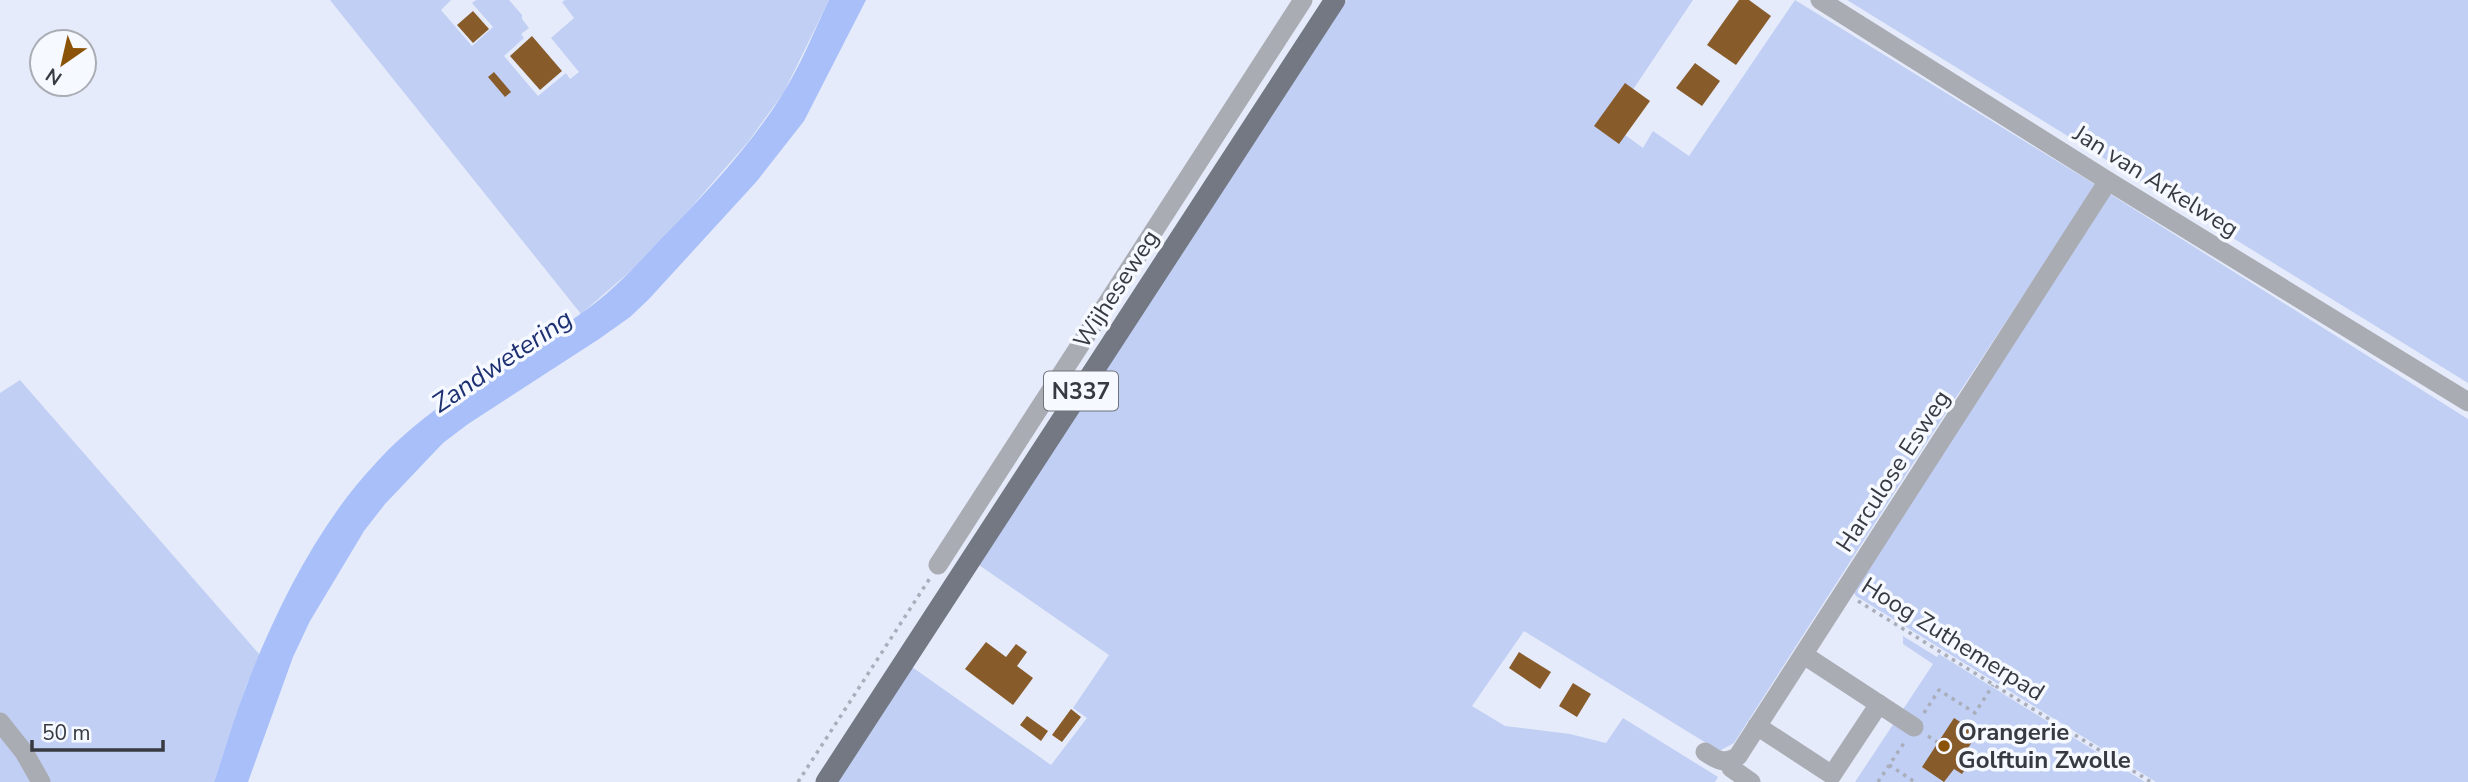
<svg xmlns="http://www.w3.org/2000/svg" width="2468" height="782" font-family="'Nunito Sans',sans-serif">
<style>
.green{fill:#c1cff4}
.water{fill:#a8bff9}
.building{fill:#885b2b}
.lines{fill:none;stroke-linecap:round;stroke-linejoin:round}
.path{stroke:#a9aeba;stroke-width:3.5;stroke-dasharray:3.5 5;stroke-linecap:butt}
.minor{stroke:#aaacb3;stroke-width:19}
.major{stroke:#737883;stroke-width:21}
.poi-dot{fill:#8b5308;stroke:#f6f9ff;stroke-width:2.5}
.labels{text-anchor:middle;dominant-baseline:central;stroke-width:7;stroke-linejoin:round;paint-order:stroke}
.shield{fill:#f6f9ff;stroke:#707379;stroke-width:2}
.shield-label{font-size:23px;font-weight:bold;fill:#373a40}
.street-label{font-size:24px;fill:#373a40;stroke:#f6f9ff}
.poi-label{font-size:24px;font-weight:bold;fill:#373a40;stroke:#f6f9ff;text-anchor:start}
.water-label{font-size:26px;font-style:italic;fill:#1d3072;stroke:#f6f9ff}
</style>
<rect width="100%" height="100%" fill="#e5ebfa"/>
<!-- green -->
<g class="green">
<path d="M330,0H451L441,10L472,46L493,27L472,3L476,0H509L522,15V19L529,28L521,34L524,38L504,56L538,96L566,73L570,79L579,72L551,38L574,18L562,2L565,0H829L784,92L748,142L687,212L634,268L581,314Z"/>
<path d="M1347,0H1693L1610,124L1643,148L1653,131L1689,156L1795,0L2096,185L1928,440L1734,743L1721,750L1716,749L1524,631L1472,706L1505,726L1570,734L1606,743L1623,718L1718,777L1715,782H837L912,667L1051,765L1087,718L1073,708L1109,655L979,565Z"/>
<path d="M1847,0H2468V383Z"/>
<path d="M2110,194L2468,419V782H2156L1856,596L1851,588Z"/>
<path d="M20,380L260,655L246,686L214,782H47L0,715V393Z"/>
<path d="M1903,636L1937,657L1939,654L2145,782H1855L1933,664L1903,644Z"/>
<path d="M0,730L35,782H0Z"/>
</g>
<!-- water -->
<path class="water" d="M829,0H866L804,121L757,181L649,299L630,317L599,339L468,424L443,443L385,504L364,531L310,621L293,657L248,782H214C225,750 234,718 246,687C275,611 319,523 375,464C435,398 508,365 579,315C610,294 635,267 660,240C704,195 749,148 782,95C801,65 814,31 829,0Z"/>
<!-- building -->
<g class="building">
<path d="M1739,0H1749L1771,16L1736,65L1707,45Z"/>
<path d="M473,11L489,29L473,43L457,25Z"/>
<path d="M532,36L562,71L540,90L510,56Z"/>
<path d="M1695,63L1720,81L1702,106L1676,88Z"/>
<path d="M494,72L511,92L505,97L488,77Z"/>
<path d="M1625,83L1650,101L1619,144L1594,126Z"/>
<path d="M986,642L1006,657L1016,644L1027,652L1017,666L1033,678L1013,705L965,669Z"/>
<path d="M1519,652L1551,672L1540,689L1509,668Z"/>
<path d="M1573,683L1591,694L1577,717L1559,706Z"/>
<path d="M1071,709L1081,717L1062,742L1052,735Z"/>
<path d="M1027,716L1048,731L1041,741L1020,725Z"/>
<path d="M1954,718L1978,733L1968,748L1976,753L1962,774L1954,769L1944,782L1922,767Z"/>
</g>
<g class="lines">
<!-- path -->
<g class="path">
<path d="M1858,601L2151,782"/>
<path d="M1924,713L1939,690L1975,713L1993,685"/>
<path d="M1928,736L1937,742"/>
<path d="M1889,765L1915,782"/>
<path d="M798,782L930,578"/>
<path d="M1878,782L1906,740"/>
</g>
<!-- minor -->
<g class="minor">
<path d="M1820,0L2108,181L2468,402"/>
<path d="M938,565L1303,0"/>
<path d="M1804,655L1914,727"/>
<path d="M0,722L24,752L41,782"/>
<path d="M1757,726L1832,775L1879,704"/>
<path d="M1705,752C1717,760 1724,765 1738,756L2108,181"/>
<path d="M1731,768L1751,782"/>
</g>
<!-- major -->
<path class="major" d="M826,782L1335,0"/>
</g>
<!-- markers -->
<circle class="poi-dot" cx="1944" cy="746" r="7"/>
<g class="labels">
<!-- shield labels -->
<rect class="shield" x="1044" y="371.5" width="74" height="39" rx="5"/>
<g class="shield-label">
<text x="1081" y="391">N337</text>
</g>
<!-- street labels -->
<g class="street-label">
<text transform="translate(2156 181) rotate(32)">Jan van Arkelweg</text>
<text transform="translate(1116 289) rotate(-57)">Wijheseweg</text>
<text transform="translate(1893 471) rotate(-57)">Harculose Esweg</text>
<text transform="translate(1953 639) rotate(32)">Hoog Zuthemerpad</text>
</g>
<!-- poi labels -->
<g class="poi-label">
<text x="1958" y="732">Orangerie<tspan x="1958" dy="28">Golftuin Zwolle</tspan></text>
</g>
<!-- water labels -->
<g class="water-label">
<text transform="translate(502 361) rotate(-34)">Zandwetering</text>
</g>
</g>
<!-- north arrow -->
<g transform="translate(63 63) rotate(214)"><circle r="33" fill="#f6f9ff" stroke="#aaadb3" stroke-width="2"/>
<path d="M0-5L12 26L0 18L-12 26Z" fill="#8b5308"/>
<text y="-10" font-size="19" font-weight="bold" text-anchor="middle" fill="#373a40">N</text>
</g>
<!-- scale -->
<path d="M32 740v10h131v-10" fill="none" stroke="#373a40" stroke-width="3.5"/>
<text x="42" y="740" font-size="21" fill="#373a40" stroke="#f6f9ff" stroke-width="5" paint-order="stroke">50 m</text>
</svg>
